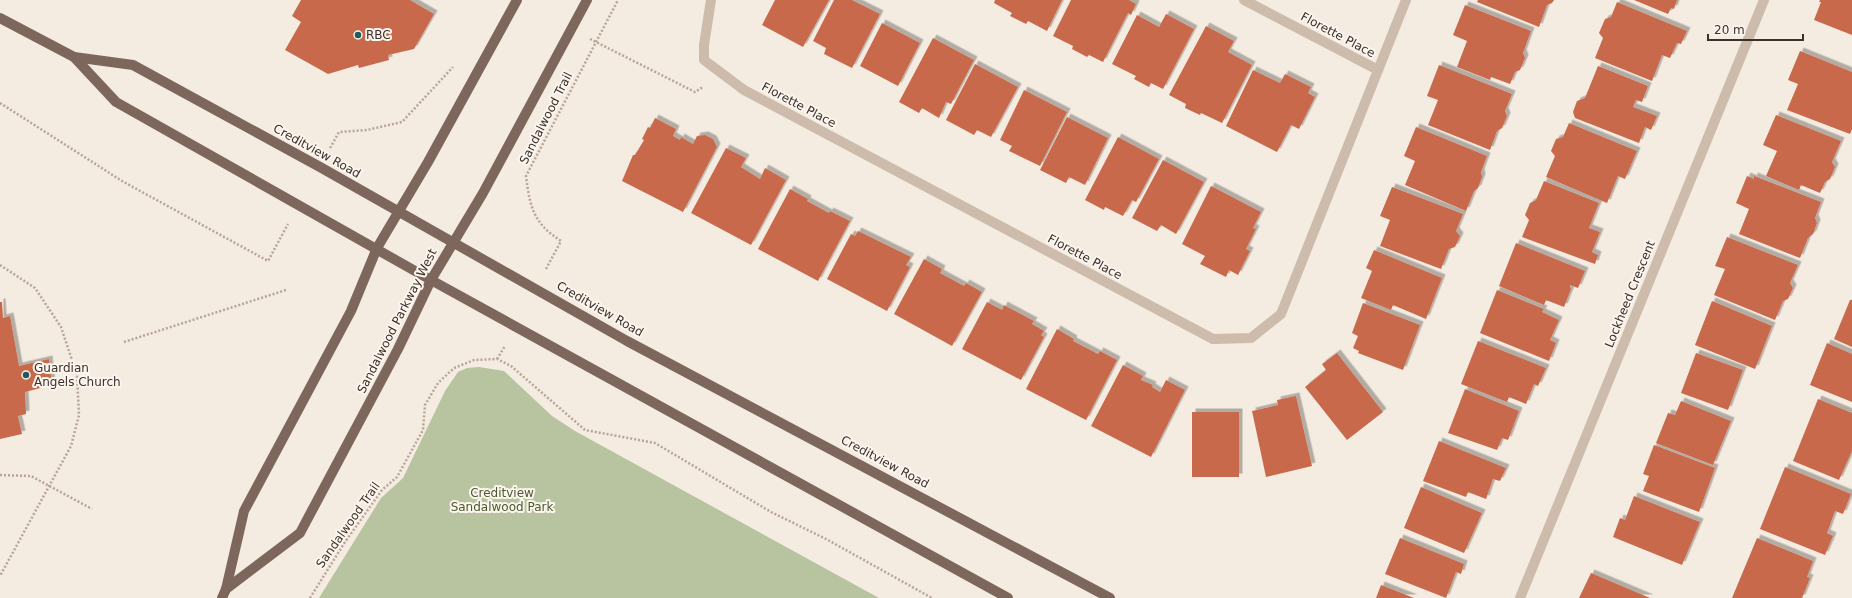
<svg xmlns="http://www.w3.org/2000/svg" width="1852" height="598" font-family="'DejaVu Sans',sans-serif">
<style>
.green{fill:#b8c4a0}
.building{fill:#c8694b;filter:url(#shadow)}
.lines{fill:none;stroke-linecap:round;stroke-linejoin:round}
.path{stroke:#b9a596;stroke-width:2.5;stroke-dasharray:2 2;stroke-linecap:butt}
.minor{stroke:#cdbbac;stroke-width:10}
.major{stroke:#7d675c;stroke-width:10}
.poi-dot{fill:#1f5a5e;stroke:#fbf5ee;stroke-width:1.5}
.labels{text-anchor:middle;dominant-baseline:central;stroke-width:4;stroke-linejoin:round;paint-order:stroke}
.poi-label{font-size:12px;fill:#3b302b;stroke:#fbf5ee;text-anchor:start}
.street-label{font-size:12px;fill:#3b302b;stroke:#fbf5ee}
.park-label{font-size:12px;fill:#4a5a2e;stroke:#fbf5ee}
</style>
<defs>
<filter id="shadow"><feDropShadow dx="3.5" dy="-3.5" stdDeviation="0" flood-color="#0004"/></filter>
</defs>
<rect width="100%" height="100%" fill="#f4ebe1"/>
<!-- green -->
<path class="green" d="M479,367L504,371L552,416L575,431L879,598H319L381,498L403,478L445,391L458,372L467,368Z"/>
<!-- building -->
<g class="building">
<path d="M301,0H410L434,14L414,49L388,55L389,60L359,68L358,65L328,74L285,50L301,22L292,16Z"/>
<path d="M775,0H829L803,47L762,25Z"/>
<path d="M834,0H852L880,14L852,68L824,54L826,48L813,41Z"/>
<path d="M995,0H1062L1047,31L1028,21L1026,24L1010,16L1012,13L994,3Z"/>
<path d="M1071,0H1129L1136,4L1131,15L1128,13L1103,62L1089,55L1087,57L1072,49L1073,46L1053,36Z"/>
<path d="M1478,0H1554L1552,3L1547,5L1539,27L1477,2Z"/>
<path d="M1634,0H1677L1674,9L1671,8L1668,14Z"/>
<path d="M1820,0H1852V35L1814,20L1821,2H1819Z"/>
<path d="M1617,2L1687,31L1681,44L1677,43L1670,58L1662,55L1652,81L1595,58L1603,38L1599,33L1605,19L1611,17Z"/>
<path d="M1465,5L1531,31L1523,53L1525,58L1520,70L1515,72L1510,84L1491,77L1490,80L1457,67L1467,41L1453,35Z"/>
<path d="M1166,14L1194,29L1163,89L1151,83L1149,87L1134,79L1136,76L1112,64L1137,15L1159,27Z"/>
<path d="M882,23L920,43L898,86L860,66Z"/>
<path d="M1206,26L1234,41L1228,52L1252,65L1222,123L1201,113L1200,115L1185,108L1186,104L1169,95Z"/>
<path d="M933,38L974,60L951,104L946,102L939,118L922,108L919,113L899,102Z"/>
<path d="M1800,51L1852,72V129L1850,134L1787,110L1798,84L1788,80Z"/>
<path d="M975,64L1018,87L991,137L977,130L974,135L946,120Z"/>
<path d="M1439,65L1512,94L1505,111L1507,116L1502,128L1497,131L1490,150L1428,125L1438,100L1427,96Z"/>
<path d="M1598,66L1648,86L1642,102L1636,100L1633,107L1657,116L1651,130L1645,127L1639,143L1575,118L1573,112L1577,101L1585,98Z"/>
<path d="M1253,70L1280,83L1285,74L1311,87L1308,93L1315,97L1299,129L1291,125L1277,152L1226,126Z"/>
<path d="M1024,90L1067,112L1040,166L1009,151L1012,146L1000,140Z"/>
<path d="M1776,115L1841,141L1832,162L1835,167L1830,179L1825,182L1820,193L1801,185L1799,190L1766,176L1777,151L1763,145Z"/>
<path d="M1067,117L1108,138L1085,185L1069,177L1066,183L1040,170Z"/>
<path d="M655,118L676,129L673,136L680,140L681,137L693,144L697,136L705,135L713,139L717,147L683,212L622,181L633,155H635L644,140L642,139L648,127L650,128Z"/>
<path d="M1569,123L1637,151L1625,179L1618,176L1607,203L1546,177L1555,156L1551,151L1556,139L1563,137Z"/>
<path d="M1416,127L1487,156L1481,172L1482,177L1478,188L1474,191L1466,211L1405,185L1415,161L1404,156Z"/>
<path d="M1118,137L1159,159L1136,202L1132,200L1123,216L1105,207L1104,210L1085,200Z"/>
<path d="M726,148L746,158L741,167L760,179L765,168L786,180L751,245L691,213Z"/>
<path d="M1163,160L1204,182L1176,234L1161,225L1157,231L1132,218Z"/>
<path d="M1747,176L1754,179V176L1821,202L1815,218L1817,223L1813,234L1808,238L1800,258L1739,234L1749,209L1736,203Z"/>
<path d="M1544,181L1599,203L1589,228L1600,232L1592,252L1598,255L1595,264L1522,237L1529,220L1525,215L1530,203L1536,200Z"/>
<path d="M1211,186L1261,212L1253,228L1256,229L1246,249L1250,251L1238,275L1229,270L1226,277L1200,264L1205,256L1182,244Z"/>
<path d="M1392,187L1463,214L1456,231L1460,236L1455,247L1449,249L1441,269L1380,246L1390,220L1380,216Z"/>
<path d="M790,189L808,199L807,201L829,213L830,211L850,221L818,281L758,249Z"/>
<path d="M858,231L911,257L906,265L910,267L887,311L827,279L851,234L855,236Z"/>
<path d="M1727,237L1798,265L1790,283L1793,288L1788,299L1783,301L1775,320L1714,295L1725,269L1715,266Z"/>
<path d="M1516,243L1585,271L1578,288L1570,285V287L1571,289L1564,307L1546,300L1544,305L1499,286Z"/>
<path d="M1374,250L1442,278L1426,319L1393,305L1391,310L1361,298L1372,271L1366,268Z"/>
<path d="M924,259L942,269L940,273L964,286L966,283L982,292L952,346L894,314Z"/>
<path d="M1497,290L1544,309L1542,312L1559,320L1550,340L1556,343L1549,361L1480,333Z"/>
<path d="M1850,300H1852V347L1834,339Z"/>
<path d="M1712,301L1772,326L1755,369L1695,345Z"/>
<path d="M0,302H2L3,318L10,316L19,366L49,359L52,385L25,392L26,414L18,416L22,434L0,439Z"/>
<path d="M987,302L1002,310L1004,305L1034,321L1032,324L1044,331L1041,335L1044,337L1021,380L962,349Z"/>
<path d="M1363,303L1420,325L1403,370L1358,353L1359,351L1353,348L1358,336L1352,333Z"/>
<path d="M1057,329L1074,339L1073,341L1098,354L1100,351L1117,360L1086,420L1026,389Z"/>
<path d="M1478,341L1546,368L1538,386L1534,384L1526,404L1509,397L1507,402L1461,384Z"/>
<path d="M1827,343L1852,354V402L1810,385Z"/>
<path d="M1337,353L1383,412L1347,440L1305,387L1326,370L1322,364Z"/>
<path d="M1696,353L1743,370L1728,410L1681,393Z"/>
<path d="M1123,365L1143,376L1141,380L1153,385L1152,387L1160,392L1166,380L1185,390L1151,457L1091,426Z"/>
<path d="M1465,389L1519,411L1508,440L1502,438L1497,450L1448,433Z"/>
<path d="M1296,396L1312,466L1266,477L1252,411L1278,405L1277,400Z"/>
<path d="M1818,399L1852,413V451L1839,480L1793,461Z"/>
<path d="M1681,401L1731,421L1713,465L1656,443L1668,413L1675,415Z"/>
<rect x="1192" y="412" width="47" height="65"/>
<path d="M1439,441L1506,468L1500,481L1493,479L1486,499L1468,492L1466,497L1423,481Z"/>
<path d="M1654,445L1715,468L1699,512L1643,491L1649,476L1643,474Z"/>
<path d="M1785,467L1851,494L1843,514L1835,511L1827,533L1833,536L1825,555L1760,529Z"/>
<path d="M1421,487L1482,513L1464,553L1404,528Z"/>
<path d="M1634,496L1700,522L1682,565L1613,537L1620,518L1625,520Z"/>
<path d="M1400,538L1464,564L1461,574L1456,572L1446,598L1385,574Z"/>
<path d="M1757,538L1813,561L1807,577L1810,578L1802,598H1732Z"/>
<path d="M1591,573L1650,598H1579Z"/>
<path d="M1381,585L1414,598H1376Z"/>
</g>
<g class="lines">
<!-- path -->
<g class="path">
<path d="M590,39L695,92L703,87"/>
<path d="M0,103L122,181L268,261L288,224"/>
<path d="M330,148L339,132L367,130L402,122L453,67"/>
<path d="M0,265L35,288L61,327L77,375L79,415L71,446L0,576"/>
<path d="M546,269L561,241C533,223 530,207 526,176L618,0"/>
<path d="M124,342L286,290"/>
<path d="M497,359L505,346"/>
<path d="M0,475L31,476L92,509"/>
<path d="M310,598L345,542L382,490L397,477L423,430L425,405L438,383L454,368L474,360L497,359L511,366L585,430L655,443L771,512L826,539L932,598"/>
</g>
<!-- minor -->
<g class="minor">
<path d="M711,0L704,45V60L744,90L1213,339L1251,338L1281,314L1406,0"/>
<path d="M1244,0L1378,70"/>
<path d="M1520,598L1764,0"/>
</g>
<!-- major -->
<g class="major">
<path d="M0,18L74,57L116,102L431,280L1008,598"/>
<path d="M74,57L133,65L320,167L627,341L1110,598"/>
<path d="M226,589L300,533L398,349L431,280L483,193L587,0"/>
<path d="M222,598L226,589L244,511L351,311L377,248L428,162L517,0"/>
</g>
</g>
<!-- markers -->
<g class="poi-dot">
<circle cx="358" cy="35" r="4"/>
<circle cx="26" cy="375" r="4"/>
</g>
<g class="labels">
<!-- poi labels -->
<g class="poi-label">
<text x="366" y="35">RBC</text>
<text x="34" y="368">Guardian<tspan x="34" dy="14">Angels Church</tspan></text>
</g>
<!-- street labels -->
<g class="street-label">
<text transform="translate(1338 35) rotate(28)">Florette Place</text>
<text transform="translate(799 105) rotate(28)">Florette Place</text>
<text transform="translate(546 118) rotate(-63)">Sandalwood Trail</text>
<text transform="translate(317 151) rotate(29)">Creditview Road</text>
<text transform="translate(1085 257) rotate(28)">Florette Place</text>
<text transform="translate(1630 294) rotate(-68)">Lockheed Crescent</text>
<text transform="translate(600 309) rotate(30)">Creditview Road</text>
<text transform="translate(397 321) rotate(-63)">Sandalwood Parkway West</text>
<text transform="translate(885 462) rotate(28)">Creditview Road</text>
<text transform="translate(348 525) rotate(-55)">Sandalwood Trail</text>
</g>
<!-- park labels -->
<g class="park-label">
<text x="502" y="493">Creditview<tspan x="502" dy="14">Sandalwood Park</tspan></text>
</g>
</g>
<!-- scale -->
<path d="M1708 34v6h95v-6" fill="none" stroke="#3b302b" stroke-width="2"/>
<text x="1714" y="34" font-size="12" fill="#3b302b" stroke="#fbf5ee" stroke-width="3" paint-order="stroke">20 m</text>
</svg>
